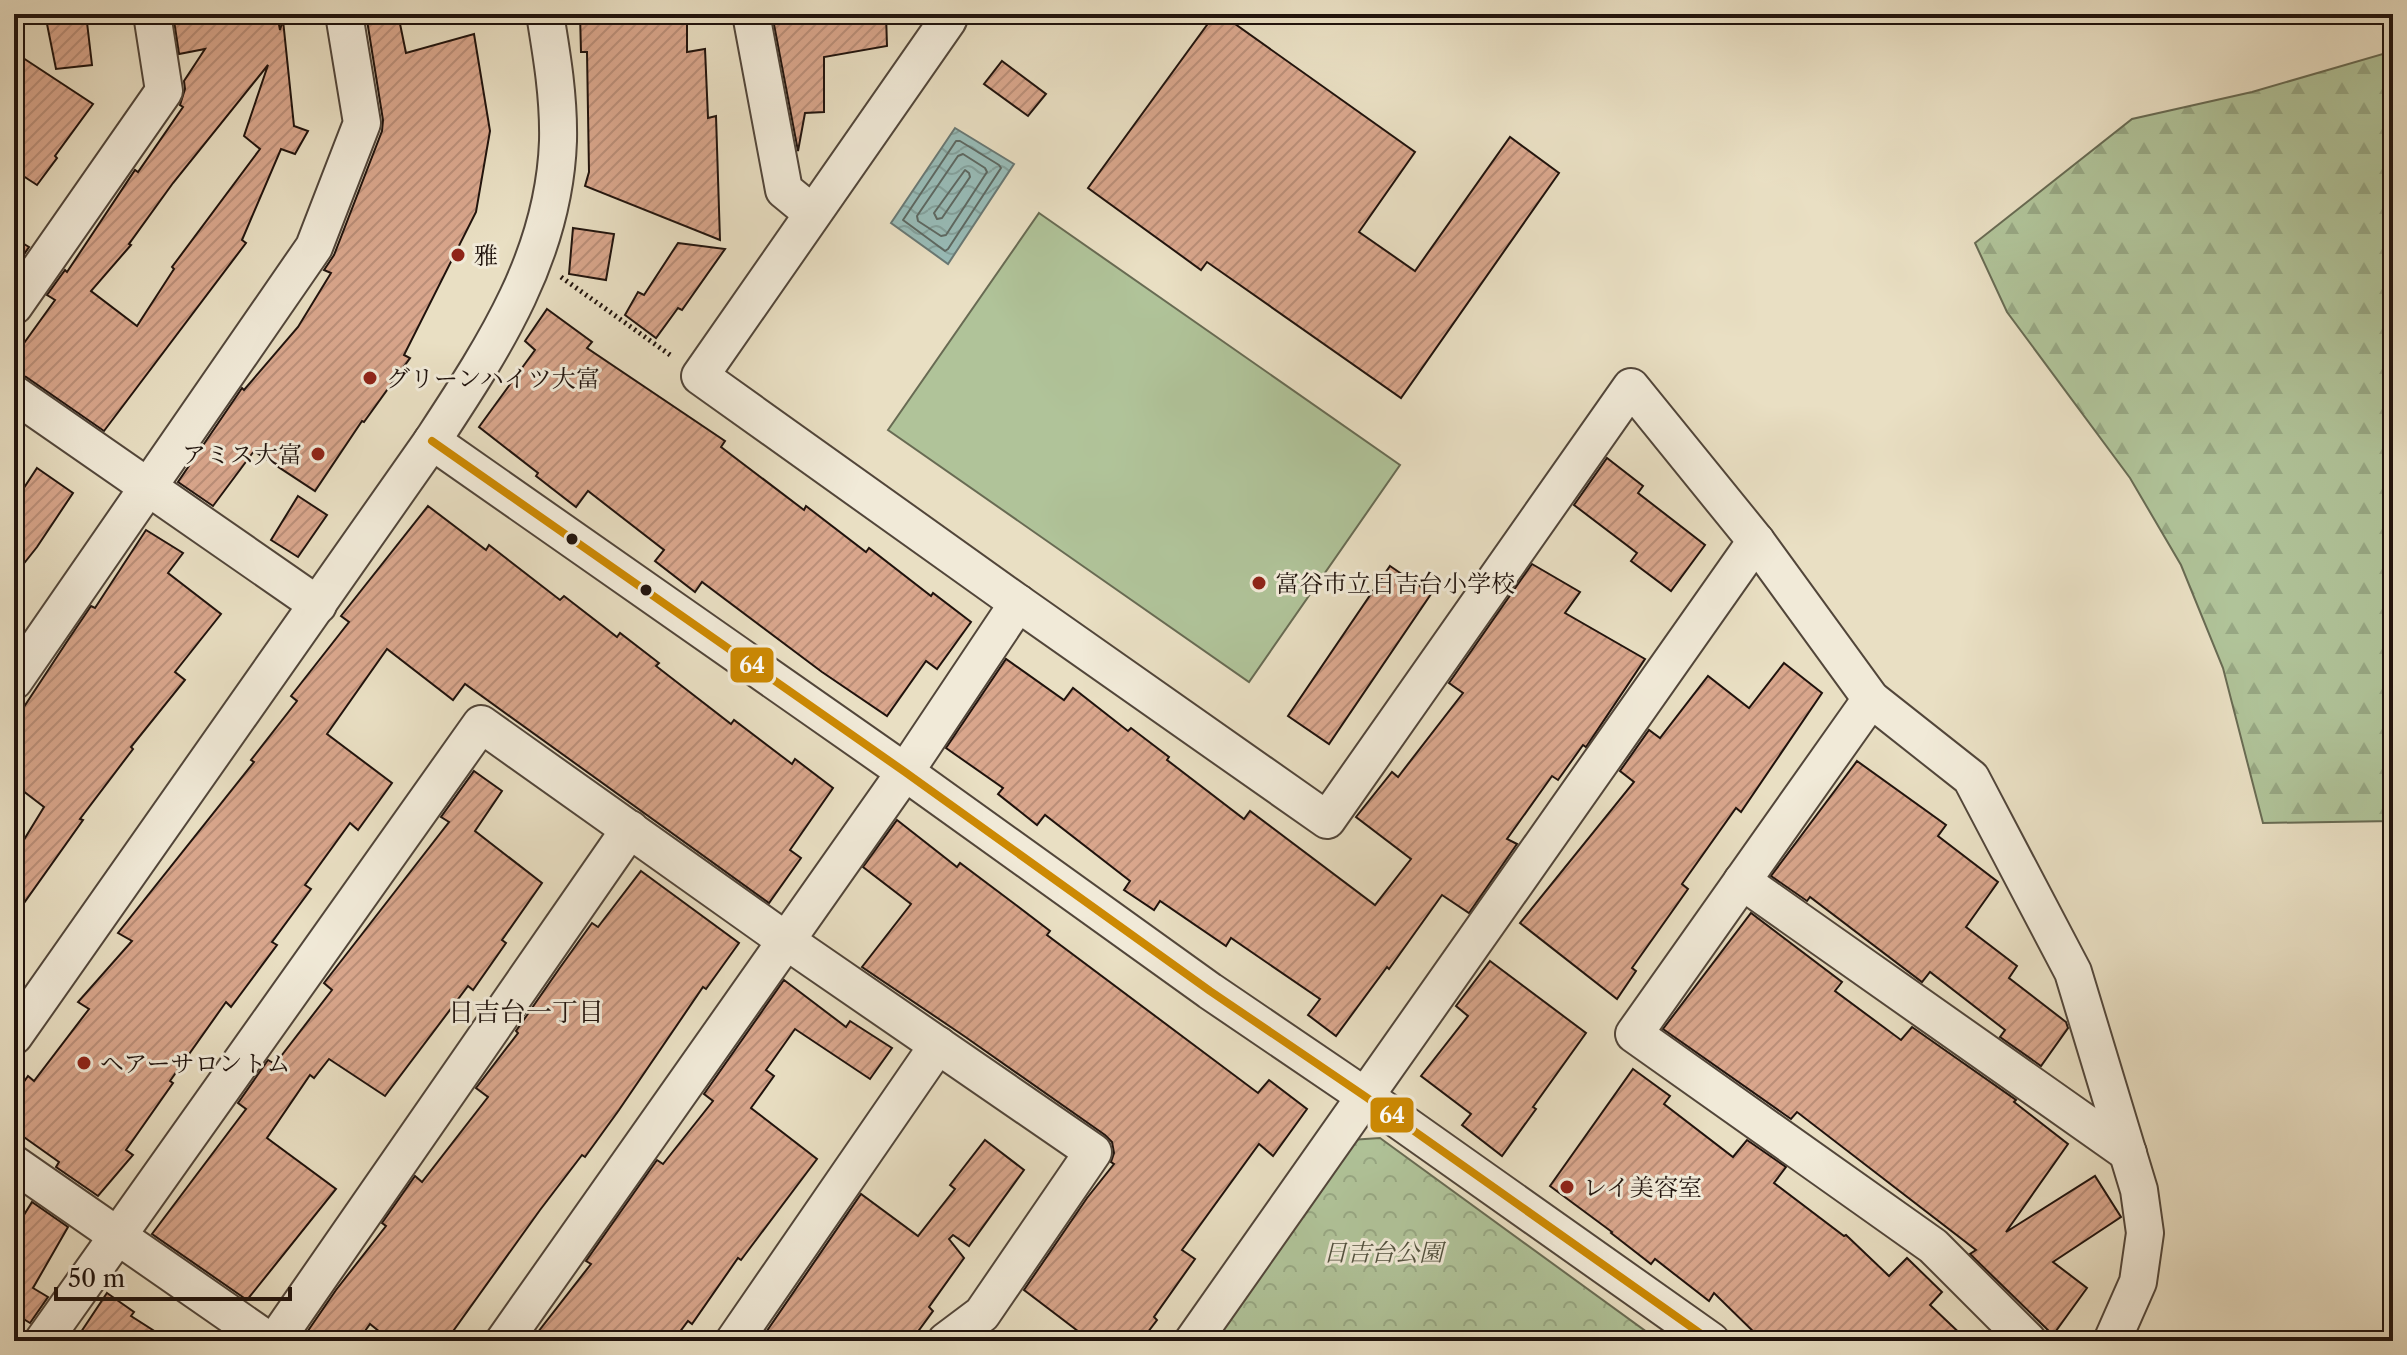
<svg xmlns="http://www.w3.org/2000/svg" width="2407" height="1355" font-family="'Libre Caslon Text','Noto Serif JP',serif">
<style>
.forest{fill:url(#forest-firs);stroke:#686b53;stroke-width:2}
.park{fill:url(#park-crowns);stroke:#686b53;stroke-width:2}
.pitch{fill:#b0c399;stroke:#686b53;stroke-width:2}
.water{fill:url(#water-waves);stroke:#687874;stroke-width:2}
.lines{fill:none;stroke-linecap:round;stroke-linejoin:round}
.shore{stroke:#5c6862;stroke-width:2}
.building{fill:url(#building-hatch);stroke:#20130d;stroke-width:2;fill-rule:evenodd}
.minor-casing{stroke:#52463a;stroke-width:40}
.path{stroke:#20130d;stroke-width:5;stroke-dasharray:2 4;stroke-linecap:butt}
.minor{stroke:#f1ead8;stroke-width:36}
.bus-1-casing{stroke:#f1ead8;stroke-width:14}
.bus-1{stroke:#cc8903;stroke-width:8}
.poi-dot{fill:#8f2418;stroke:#f1ead8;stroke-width:3}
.bus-dot{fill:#20130d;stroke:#f1ead8;stroke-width:3}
.labels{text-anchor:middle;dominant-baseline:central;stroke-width:6;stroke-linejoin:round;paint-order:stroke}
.poi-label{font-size:24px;fill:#20130d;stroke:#f1ead8;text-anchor:start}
.park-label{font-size:24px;font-style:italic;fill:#52513e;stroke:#f1ead8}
.neighbourhood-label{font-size:26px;fill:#20130d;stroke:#f1ead8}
.line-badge{stroke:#f1ead8;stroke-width:3}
.badge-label{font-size:22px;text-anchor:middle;font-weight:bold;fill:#fff}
</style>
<defs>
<pattern id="forest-firs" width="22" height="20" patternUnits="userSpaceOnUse" patternTransform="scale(2)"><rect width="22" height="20" fill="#b0c399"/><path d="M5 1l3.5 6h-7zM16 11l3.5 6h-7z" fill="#97a783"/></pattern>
<pattern id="park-crowns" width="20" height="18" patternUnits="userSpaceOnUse" patternTransform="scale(2)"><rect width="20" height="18" fill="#b0c399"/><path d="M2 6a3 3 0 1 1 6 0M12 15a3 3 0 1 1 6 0" fill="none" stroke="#97a783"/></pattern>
<pattern id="water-waves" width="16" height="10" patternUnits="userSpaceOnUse" patternTransform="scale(2)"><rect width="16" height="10" fill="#98bcb8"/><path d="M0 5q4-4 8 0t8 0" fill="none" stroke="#83a19d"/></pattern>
<pattern id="building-hatch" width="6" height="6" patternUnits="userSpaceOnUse" patternTransform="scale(2)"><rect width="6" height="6" fill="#d9a68c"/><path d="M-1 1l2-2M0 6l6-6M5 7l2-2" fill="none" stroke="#ba8e78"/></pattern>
</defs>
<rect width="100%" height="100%" fill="#e9dfc3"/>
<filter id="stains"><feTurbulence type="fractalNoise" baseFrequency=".0025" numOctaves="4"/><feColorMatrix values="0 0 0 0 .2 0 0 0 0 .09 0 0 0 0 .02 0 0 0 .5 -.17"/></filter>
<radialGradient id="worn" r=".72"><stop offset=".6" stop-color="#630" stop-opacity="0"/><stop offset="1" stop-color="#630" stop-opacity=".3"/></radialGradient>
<!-- forest -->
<path class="forest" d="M2393,51V821L2263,823L2223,668L2181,565L2130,478L2007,312L1975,243L2132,119L2252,92Z"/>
<!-- park -->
<path class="park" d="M1380,1138L1655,1338L1654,1341H1211L1350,1140Z"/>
<!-- pitch -->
<path class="pitch" d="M1039,213L1400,465L1249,682L888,430Z"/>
<!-- water -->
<path class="water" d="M955,128L1014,164L948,264L891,223Z"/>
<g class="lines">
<!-- shore -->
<g class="shore">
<path d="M956,141H960L999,165L1001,168L948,249L945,251L903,220Z"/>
<path d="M963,154L985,168L987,172L946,235L941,236L918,221L917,216L958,156Z"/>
<path d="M965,170L969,173L970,177L942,218L937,219L934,213Z"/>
</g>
</g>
<!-- building -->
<g class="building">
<path d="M45,14H86L92,65L56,69Z"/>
<path d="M173,14H277L280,30L283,20L294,126L308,131L295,154L281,149L242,240L246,243L104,431L26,377L14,373V357L55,300L47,295L65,270L67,272L135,170L138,172L183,107L180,105L185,89L184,81L205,49L179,54ZM268,65L244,136L260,149L172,267L174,269L137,326L91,291L131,245L129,244L173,183Z"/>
<path d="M366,14H398L406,53L474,34L490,131L476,212L404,355L410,358L364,422L362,421L315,491L254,451L213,506L178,482L240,391L242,388L244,390L298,327L331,273L324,270L334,255L382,131L383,120Z"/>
<path d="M580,14H687V52L705,49L708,118L716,116L720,240L585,186L589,172L587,52H581Z"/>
<path d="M772,14H886L887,46L824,57V112L805,113L798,151Z"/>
<path d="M1215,14H1221L1415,152L1359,232L1415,271L1510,137L1559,173L1401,398L1207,262L1201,270L1088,188Z"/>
<path d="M14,52L93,104L55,156L57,158L37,185L14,170Z"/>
<path d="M1002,61L1046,94L1028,116L984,84Z"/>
<path d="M573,228L614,234L606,280L569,274Z"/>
<path d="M14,238L29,247L14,269Z"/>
<path d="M678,243L725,249L682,310L678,308L656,338L625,315L638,292L644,295Z"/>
<path d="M547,309L592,342L587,348L725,441L721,447L804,510L806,506L866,552L869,548L931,596L933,593L971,622L937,669L926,661L887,716L822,672L702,582L695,592L655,561L664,550L588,491L576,507L536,476L538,473L479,427L535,350L525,341Z"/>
<path d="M1607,458L1643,486L1638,493L1705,545L1671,591L1631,561L1637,553L1574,505Z"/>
<path d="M37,468L73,493L37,547L14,576V503Z"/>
<path d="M298,496L327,515L298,557L271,540Z"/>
<path d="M428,506L486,550L489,545L560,600L564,596L617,637L620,633L659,663L656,666L731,724L734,720L792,764L795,759L833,788L790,850L801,858L769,903L465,684L453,700L387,649L327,734L392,783L358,830L350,823L305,885L311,889L272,942L277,945L231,1007L226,1002L170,1081L173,1083L126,1150L133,1155L98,1196L56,1167L59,1162L14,1130V1096L28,1076L34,1081L89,1009L78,1002L132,941L118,933L254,762L251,760L297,701L291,696L349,622L341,616Z"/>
<path d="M146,530L183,553L168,573L221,614L175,672L185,680L131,747L133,749L80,819L83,820L14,917V856L44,807L14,784V722L68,640L91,606L95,608Z"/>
<path d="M1532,564L1580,592L1565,613L1645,659L1586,747L1583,745L1558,780L1552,776L1507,839L1517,844L1469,913L1442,895L1389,969L1387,967L1336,1036L1308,1015L1320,999L1231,938L1226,946L1160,901L1154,910L1124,890L1130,881L1045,815L1037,825L998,794L1003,788L946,748L1006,659L1064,700L1073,688L1128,731L1131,728L1169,757L1167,760L1244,819L1250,811L1375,905L1411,859L1356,817L1392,772L1398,777L1463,693L1449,683Z"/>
<path d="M1390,566L1431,594L1329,744L1288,716Z"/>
<path d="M1784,663L1822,693L1741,812L1736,808L1682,884L1688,889L1632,968L1636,971L1617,999L1520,923L1634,782L1620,771L1649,730L1660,738L1708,676L1749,708Z"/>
<path d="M1857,761L1946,825L1938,836L1998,882L1966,927L2017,966L2009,978L2066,1022L2068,1028L2041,1066L2000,1037L2005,1030L1930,972L1922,982L1810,897L1807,901L1771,876Z"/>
<path d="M474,771L502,791L475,831L542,883L502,940L506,943L473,990L468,986L385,1096L329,1059L314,1078L310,1075L267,1138L336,1189L247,1300L152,1234L246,1109L238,1103L268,1060L275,1064L332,990L324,983L449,822L441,817Z"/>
<path d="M897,820L957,867L960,863L1012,902L1050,931L1047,935L1258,1093L1269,1080L1307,1109L1273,1156L1259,1144L1182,1250L1195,1259L1154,1317L1157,1320L1141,1341H1091L1024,1290L1087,1198L1114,1164L1111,1162L1114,1153L1112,1142L1105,1135L964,1036L862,967L911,904L863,867Z"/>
<path d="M641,871L739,943L706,989L703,987L619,1110L585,1157L582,1155L540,1210L446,1341H391L370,1324L358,1341H301L336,1290L386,1226L382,1223L415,1176L422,1182L488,1097L476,1088L518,1033L516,1031L559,969L592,923L598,927Z"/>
<path d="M1751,913L1842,982L1835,991L1901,1040L1912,1027L2016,1100L2014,1102L2068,1144L2006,1232L2095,1176L2121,1217L2053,1262L2087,1288L2053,1335L1970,1254L1976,1250L1797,1112L1791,1119L1663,1029Z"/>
<path d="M1490,961L1586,1033L1533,1107L1536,1109L1502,1156L1462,1125L1471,1114L1421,1076L1468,1016L1456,1006Z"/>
<path d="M784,980L846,1027L850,1021L892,1048L870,1079L795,1029L766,1070L774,1076L751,1108L817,1159L741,1260L738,1258L692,1324L688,1321L673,1341H531L591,1264L586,1261L657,1160L663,1164L713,1101L704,1094Z"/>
<path d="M1633,1069L1670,1096L1664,1104L1733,1157L1747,1140L1786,1167L1774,1183L1844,1236L1846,1235L1889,1276L1907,1258L1942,1292L1930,1305L1968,1341H1763L1714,1293L1709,1301L1655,1259L1651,1264L1611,1233L1612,1232L1550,1186Z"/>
<path d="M985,1140L1024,1170L969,1246L953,1235L949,1239L964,1258L929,1307L933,1311L911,1341H760L861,1194L918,1236L955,1189L950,1185Z"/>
<path d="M32,1202L68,1227L33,1288L48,1297L30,1323L17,1315L14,1320V1231Z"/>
<path d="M107,1293L134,1312L131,1316L170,1341H75Z"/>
</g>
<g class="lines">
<!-- minor casing -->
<g class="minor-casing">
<g id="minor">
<path d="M751,14L784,190L812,213"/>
<path d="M946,14L948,20L700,376L1018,603L1327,820L1631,387L1756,541L1871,699L1971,778L2073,972L2139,1190L2145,1233L2138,1282L2112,1341"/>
<path d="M14,306L164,91L152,14"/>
<path d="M14,394L318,605"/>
<path d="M432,441L905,772L1210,991L1366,1097L1711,1341"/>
<path d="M14,681L314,247L362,123L344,14"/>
<path d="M1871,699L1634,1034L1933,1246L2028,1341"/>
<path d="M1742,881L2128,1153"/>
<path d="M14,1036L432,441C493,348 554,257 558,141C559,98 552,56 545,14"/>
<path d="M14,1164L269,1341"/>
<path d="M43,1341L481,724L785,940L1093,1152L982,1314L946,1341"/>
<path d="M275,1341L630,829"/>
<path d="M504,1341L905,772L1018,603"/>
<path d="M734,1341L938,1045"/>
<path d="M1193,1341L1756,541"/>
</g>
</g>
<!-- path -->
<path class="path" d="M561,277L673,357"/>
<!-- minor -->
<use href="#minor" class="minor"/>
<!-- bus-1 casing -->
<g class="bus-1-casing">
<path id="bus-1" d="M432,441L905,772L1210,991L1366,1097L1711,1341"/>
</g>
<!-- bus-1 -->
<use href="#bus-1" class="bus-1"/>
</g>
<!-- markers -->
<g class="poi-dot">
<circle cx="458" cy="255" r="8"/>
<circle cx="370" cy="378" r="8"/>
<circle cx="318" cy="454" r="8"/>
<circle cx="1259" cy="583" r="8"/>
<circle cx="84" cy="1063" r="8"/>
<circle cx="1567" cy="1187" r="8"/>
</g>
<g class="bus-dot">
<circle cx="572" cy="539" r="7"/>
<circle cx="646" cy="590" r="7"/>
</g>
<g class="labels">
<!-- poi labels -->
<g class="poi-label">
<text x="474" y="255">雅</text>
<text x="386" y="378">グリーンハイツ大富</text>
<text x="302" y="454" text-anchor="end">アミス大富</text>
<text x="1275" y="583">富谷市立日吉台小学校</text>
<text x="100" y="1063">ヘアーサロントム</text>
<text x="1583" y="1187">レイ美容室</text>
</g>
<!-- park labels -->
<g class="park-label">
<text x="1383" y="1252">日吉台公園</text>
</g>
<!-- neighbourhood labels -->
<g class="neighbourhood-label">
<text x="526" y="1012">日吉台一丁目</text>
</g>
</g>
<g class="line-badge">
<rect x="729" y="646" width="46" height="38" rx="8" fill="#cc8903"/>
<rect x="1369" y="1096" width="46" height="38" rx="8" fill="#cc8903"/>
</g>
<g class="badge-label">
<text x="752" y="673">64</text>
<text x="1392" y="1123">64</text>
</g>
<!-- margin -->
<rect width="2407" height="1355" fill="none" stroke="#e9dfc3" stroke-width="48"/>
<rect x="16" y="16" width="2375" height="1323" fill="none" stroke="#20130d" stroke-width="4"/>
<rect x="24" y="24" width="2359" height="1307" fill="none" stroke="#20130d" stroke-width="2"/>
<!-- scale -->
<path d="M56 1287v12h234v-12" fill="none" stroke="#20130d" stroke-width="4"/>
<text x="68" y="1287" font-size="24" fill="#20130d" stroke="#f1ead8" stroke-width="6" paint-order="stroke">50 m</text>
<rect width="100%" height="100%" filter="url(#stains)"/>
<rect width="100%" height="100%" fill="url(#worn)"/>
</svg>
